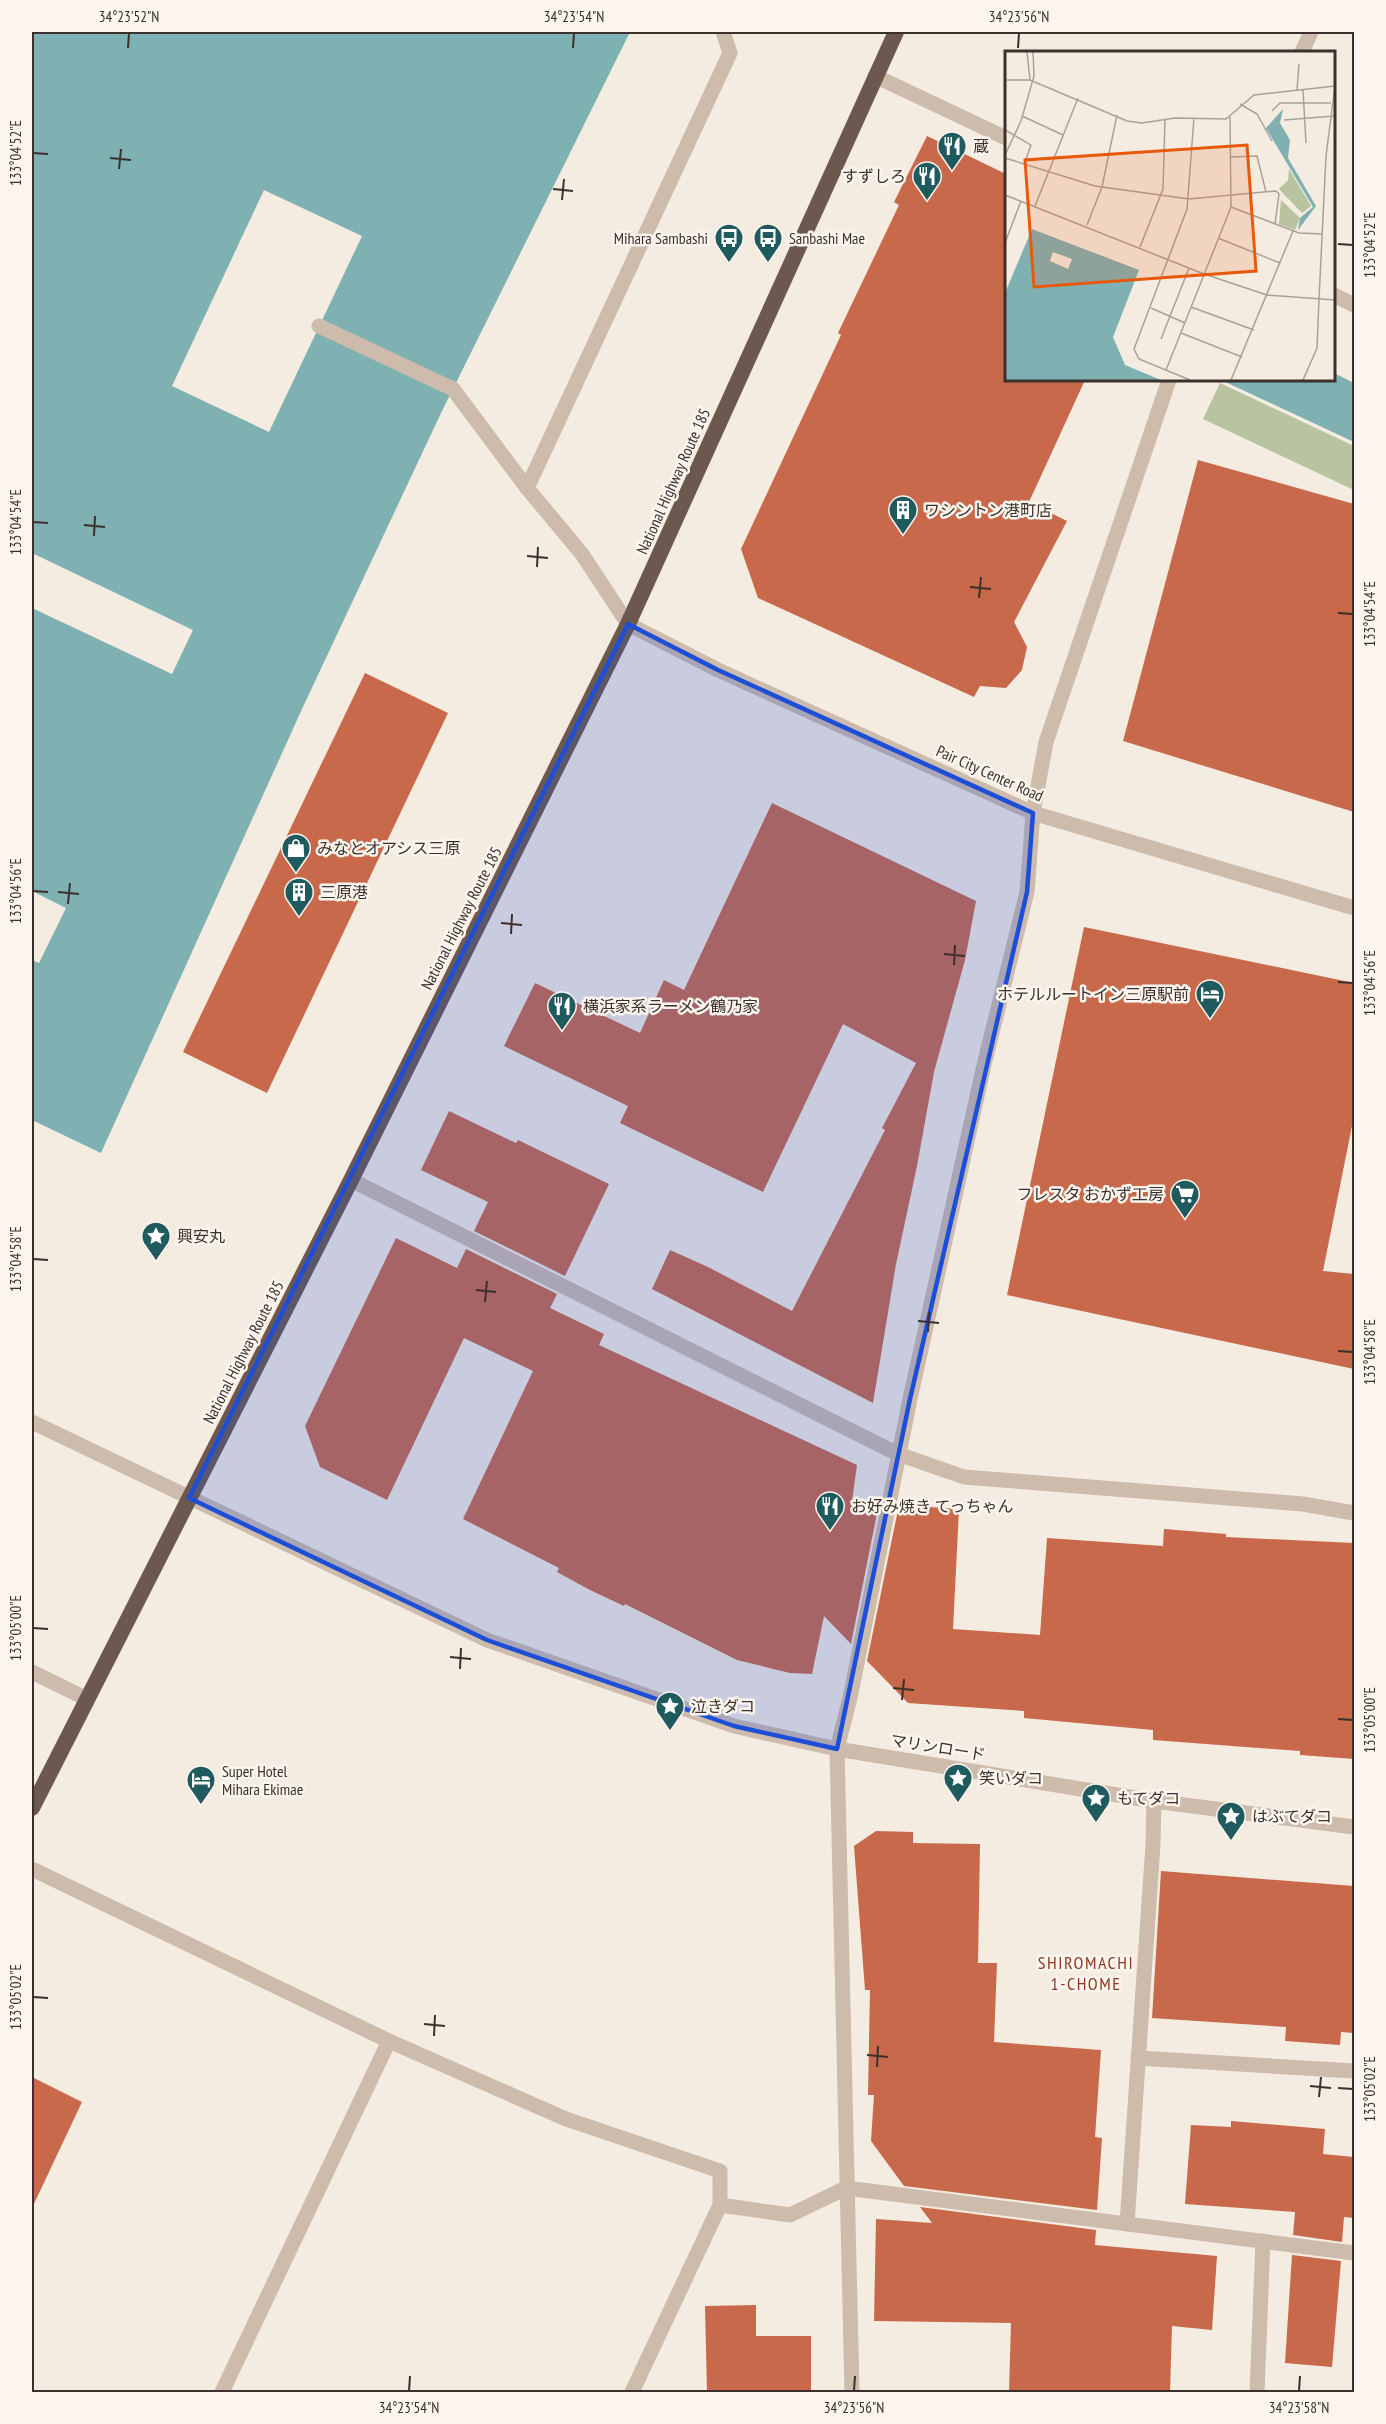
<svg xmlns="http://www.w3.org/2000/svg" width="1386" height="2424" font-family="'PT Sans Narrow','Noto Sans JP',sans-serif">
<style>
.green{fill:#b8c4a0}
.water{fill:#7fb0b2}
.pier{fill:#f4ebe1}
.building{fill:#c8694b}
.lines{fill:none;stroke-linecap:round;stroke-linejoin:round}
.service{stroke:#cdbbac;stroke-width:15}
.minor{stroke:#cdbbac;stroke-width:15}
.tertiary{stroke:#cdbbac;stroke-width:15}
.trunk{stroke:#6c584f;stroke-width:16}
.marked{fill:#1d4ed8;fill-opacity:0.2;stroke:#1d4ed8;stroke-width:4.5;stroke-linejoin:round}
.ticks{fill:none;stroke:#3b302b;stroke-width:2}
.labels{text-anchor:middle;dominant-baseline:central;stroke-width:5;stroke-linejoin:round;paint-order:stroke}
.poi-label{font-size:16px;fill:#3b302b;stroke:#fbf5ee;text-anchor:start}
.street-label{font-size:16px;fill:#3b302b;stroke:#fbf5ee}
.neighbourhood-label{font-size:18px;letter-spacing:1.5px;fill:#8c3b22;stroke:#fbf5ee}
.inset-river{fill:none;stroke:#7fb0b2;stroke-width:3}
.inset-road{fill:none;stroke:#aaa098;stroke-width:1.5}
.view{fill:#e8590c;fill-opacity:0.15;stroke:#e8590c;stroke-width:3}
.inset-edge{fill:none;stroke:#3b302b;stroke-width:3}
.neatline{fill:none;stroke:#3b302b;stroke-width:2}
.ticks-label{font-size:15px;text-anchor:middle;fill:#3b302b}
</style>
<rect width="100%" height="100%" fill="#f4ebe1"/>
<!-- green -->
<path class="green" d="M1220,383L1354,446V490L1203,419Z"/>
<!-- water -->
<g class="water">
<path d="M32,32H630L441,413L302,709L101,1153L32,1120Z"/>
<path d="M1334,373L1354,383V442L1221,380H1334Z"/>
</g>
<!-- pier -->
<g class="pier">
<path d="M264,190L362,236L269,432L172,386Z"/>
<path d="M32,553L193,630L172,674L32,608Z"/>
<path d="M32,891L66,908L39,963L32,960Z"/>
</g>
<!-- building -->
<g class="building">
<path d="M927,136L1006,174V380H1085L1029,502L1067,521L1014,622L1027,647L1022,670L1006,688L980,686L974,697L758,598L741,549L841,335L838,333L899,205L894,202Z"/>
<path d="M1198,460L1354,504V812L1123,741Z"/>
<path d="M365,673L448,713L267,1093L183,1052Z"/>
<path d="M772,803L976,901L965,960L934,1072L917,1166L896,1264L873,1403L652,1289L670,1250L708,1267L792,1311L885,1130L882,1128L916,1063L843,1024L763,1192L620,1123L628,1106L504,1046L535,983L640,1033L664,980L684,990Z"/>
<path d="M1084,927L1354,983V1116L1323,1271L1354,1274V1369L1007,1295Z"/>
<path d="M449,1111L516,1143L518,1140L609,1184L565,1276L474,1231L488,1202L421,1170Z"/>
<path d="M396,1238L457,1268L466,1249L557,1294L550,1308L604,1334L599,1345L857,1465L852,1501L879,1503L851,1644L824,1616L812,1674L790,1673L737,1660L625,1604L624,1606L590,1590L557,1572L559,1568L463,1519L533,1371L464,1338L387,1500L320,1467L305,1426Z"/>
<path d="M899,1505L959,1509L953,1629L1040,1635L1047,1538L1163,1546L1164,1529L1226,1534V1537L1354,1543V1759L1300,1755V1751L1153,1740V1730L1024,1718V1711L908,1703L867,1661Z"/>
<path d="M876,1831L913,1832V1843L980,1844L978,1963H997L994,2042L1101,2050L1095,2137L1102,2138L1097,2210L904,2186L871,2141L874,2095H868L870,1990H865L854,1846Z"/>
<path d="M1161,1871L1354,1886V2033L1341,2032L1340,2045L1285,2041L1286,2027L1152,2018Z"/>
<path d="M32,2077L82,2102L32,2208Z"/>
<path d="M1231,2121L1325,2129L1323,2154L1354,2157V2218L1344,2217L1342,2242L1293,2235L1295,2212L1185,2204L1191,2125L1231,2127Z"/>
<path d="M920,2207L1096,2230L1095,2245L1217,2256L1212,2330L1172,2326L1170,2392H1009L1011,2323L874,2321L876,2219L932,2223Z"/>
<path d="M1292,2255L1341,2261L1332,2367L1285,2363Z"/>
<path d="M756,2305V2336H811V2392H707L705,2306Z"/>
</g>
<g class="lines">
<!-- service -->
<g class="service">
<path d="M319,326L453,389L527,488"/>
<path d="M628,624L582,554L527,488L730,53L723,32"/>
<path d="M1138,2058L1354,2071"/>
<path d="M1127,2224L1153,1844L1154,1801"/>
</g>
<!-- minor -->
<g class="minor">
<path d="M1302,52L1311,32"/>
<path d="M875,76L1006,138"/>
<path d="M1334,295L1354,305"/>
<path d="M351,1180L898,1454L964,1477L1303,1504L1354,1513"/>
<path d="M32,1422L487,1640L734,1726L837,1749L1154,1801L1354,1827"/>
<path d="M32,1672L87,1699"/>
<path d="M32,1869L389,2041L566,2119L720,2171V2205"/>
<path d="M222,2392L389,2041"/>
<path d="M632,2392L720,2205L790,2215L846,2188L1354,2253"/>
<path d="M852,2392L837,1749L850,1698L910,1399L984,1065L1027,892L1033,813L1046,742L1169,380"/>
<path d="M1257,2392L1263,2241"/>
</g>
<!-- tertiary -->
<path class="tertiary" d="M628,624L718,670L1033,813L1354,908"/>
<!-- trunk -->
<path class="trunk" d="M32,1808L351,1180L628,624L896,32"/>
</g>
<!-- marked area -->
<path class="marked" d="M628,624L718,670L1033,813L1027,892L910,1399L837,1749L734,1726L487,1640L189,1498Z"/>
<!-- ticks -->
<path class="ticks" d="M128,48L129,33M573,48L574,33M1018,48L1019,33M33,153L48,154M110,158L131,160M119,169L121,149M553,189L573,191M562,200L564,179M1338,244L1353,245M33,522L48,523M84,525L105,527M94,536L95,516M527,556L548,558M537,567L538,547M970,587L991,589M979,598L981,577M1338,613L1353,614M33,891L48,892M58,892L79,894M68,904L70,883M501,923L522,925M511,934L512,914M944,954L965,956M954,965L955,945M1338,982L1353,983M33,1259L48,1260M476,1290L496,1292M485,1302L487,1281M918,1321L939,1323M928,1332L929,1312M1338,1351L1353,1352M33,1628L48,1629M450,1657L471,1659M460,1669L461,1648M893,1688L914,1690M902,1700L904,1679M1338,1719L1353,1720M33,1997L48,1998M424,2024L445,2026M434,2036L435,2015M867,2055L888,2057M877,2067L878,2046M1310,2086L1331,2088M1338,2088L1353,2089M1319,2097L1321,2077M409,2391L410,2376M854,2391L855,2376M1299,2391L1300,2376"/>
<!-- icons -->
<defs>
<g id="restaurant-pin" transform="scale(1.5)"><path d="M0 17L-7.5 6A9.5 9.5 0 1 1 7.5 6Z" fill="#1f5a5e" stroke="#fbf5ee"/><path d="M-5-6h1v4h1v-4h1v4h1v-4h1v5L-1.5 .5V6h-2V.5L-5-1ZM5-6V6H3V1.5H1.5Q1.5-4 5-6Z" fill="#fff"/></g>
<g id="bus-pin" transform="scale(1.5)"><path d="M0 17L-7.5 6A9.5 9.5 0 1 1 7.5 6Z" fill="#1f5a5e" stroke="#fbf5ee"/><path d="M-5-6H5V4H4V6H2V4H-2V6H-4V4H-5ZM-3.5-4V0h7V-4ZM-3.5 1.2v1.5H-2V1.2ZM2 1.2v1.5H3.5V1.2Z" fill="#fff"/></g>
<g id="building-pin" transform="scale(1.5)"><path d="M0 17L-7.5 6A9.5 9.5 0 1 1 7.5 6Z" fill="#1f5a5e" stroke="#fbf5ee"/><path d="M-4-6H4V6H1V3H-1V6H-4ZM-2.5-4.3h1.7v1.8h-1.7ZM.8-4.3h1.7v1.8H.8ZM-2.5-1h1.7V.8h-1.7ZM.8-1h1.7V.8H.8Z" fill="#fff"/></g>
<g id="shop-pin" transform="scale(1.5)"><path d="M0 17L-7.5 6A9.5 9.5 0 1 1 7.5 6Z" fill="#1f5a5e" stroke="#fbf5ee"/><path d="M-5-2.5h2.3a2.7 3.5 0 0 1 5.4 0H5L5.5 6h-11ZM-1.5-2.5h3a1.5 2.3 0 0 0-3 0Z" fill="#fff"/></g>
<g id="hotel-pin" transform="scale(1.5)"><path d="M0 17L-7.5 6A9.5 9.5 0 1 1 7.5 6Z" fill="#1f5a5e" stroke="#fbf5ee"/><path d="M-6-4.5h1.5V1H6V5H4.5V3h-9V5H-6ZM-4 0a1.8 1.8 0 1 1 3.6 0ZM.5 0V-2.5h3Q6-2.5 6 0Z" fill="#fff"/></g>
<g id="supermarket-pin" transform="scale(1.5)"><path d="M0 17L-7.5 6A9.5 9.5 0 1 1 7.5 6Z" fill="#1f5a5e" stroke="#fbf5ee"/><path d="M-6-5.5h2.5l.6 2H6L4.5 2H-2.5L-4.4-4H-6ZM-1.5 3.2a1.3 1.3 0 1 0 .1 0ZM3 3.2a1.3 1.3 0 1 0 .1 0Z" fill="#fff"/></g>
<g id="sight-pin" transform="scale(1.5)"><path d="M0 17L-7.5 6A9.5 9.5 0 1 1 7.5 6Z" fill="#1f5a5e" stroke="#fbf5ee"/><path d="M0-6L1.8-2.2L6-1.7L2.9 1.2L3.7 5.4L0 3.3L-3.7 5.4L-2.9 1.2L-6-1.7L-1.8-2.2Z" fill="#fff"/></g>
</defs>
<g fill-rule="evenodd">
<use href="#restaurant-pin" x="952" y="146"/>
<use href="#restaurant-pin" x="927" y="176"/>
<use href="#bus-pin" x="729" y="238"/>
<use href="#bus-pin" x="768" y="238"/>
<use href="#building-pin" x="903" y="510"/>
<use href="#shop-pin" x="296" y="848"/>
<use href="#building-pin" x="299" y="892"/>
<use href="#hotel-pin" x="1210" y="994"/>
<use href="#restaurant-pin" x="562" y="1006"/>
<use href="#supermarket-pin" x="1185" y="1194"/>
<use href="#sight-pin" x="156" y="1236"/>
<use href="#restaurant-pin" x="830" y="1506"/>
<use href="#sight-pin" x="670" y="1706"/>
<use href="#sight-pin" x="958" y="1778"/>
<use href="#hotel-pin" x="201" y="1780"/>
<use href="#sight-pin" x="1096" y="1798"/>
<use href="#sight-pin" x="1231" y="1816"/>
</g>
<g class="labels">
<!-- poi labels -->
<g class="poi-label">
<text x="973" y="146">蔵</text>
<text x="906" y="176" text-anchor="end">すずしろ</text>
<text x="708" y="238" text-anchor="end">Mihara Sambashi</text>
<text x="789" y="238">Sanbashi Mae</text>
<text x="924" y="510">ワシントン港町店</text>
<text x="317" y="848">みなとオアシス三原</text>
<text x="320" y="892">三原港</text>
<text x="1189" y="994" text-anchor="end">ホテルルートイン三原駅前</text>
<text x="583" y="1006">横浜家系ラーメン鶴乃家</text>
<text x="1164" y="1194" text-anchor="end">フレスタ おかず工房</text>
<text x="177" y="1236">興安丸</text>
<text x="851" y="1506">お好み焼き てっちゃん</text>
<text x="691" y="1706">泣きダコ</text>
<text x="222" y="1771">Super Hotel<tspan x="222" dy="18">Mihara Ekimae</tspan></text>
<text x="979" y="1778">笑いダコ</text>
<text x="1117" y="1798">もてダコ</text>
<text x="1252" y="1816">はぶてダコ</text>
</g>
<!-- street labels -->
<g class="street-label">
<text transform="translate(673 481) rotate(-66)">National Highway Route 185</text>
<text transform="translate(990 773) rotate(24)">Pair City Center Road</text>
<text transform="translate(461 918) rotate(-63)">National Highway Route 185</text>
<text transform="translate(243 1352) rotate(-63)">National Highway Route 185</text>
<text transform="translate(938 1747) rotate(9)">マリンロード</text>
</g>
<!-- neighbourhood labels -->
<g class="neighbourhood-label">
<text x="1086" y="1962">SHIROMACHI<tspan x="1086" dy="21">1-CHOME</tspan></text>
</g>
</g>
<!-- overview -->
<g transform="translate(1005 51)">
<rect width="330" height="330" fill="#f4ebe1"/>
<path d="M284,118L306,155L297,162L274,138L283,129ZM276,149L295,167L290,179L274,173Z" fill="#b8c4a0"/>
<path d="M278,58L275,72L285,89L283,107L311,155L293,179L295,167L308,156L261,77ZM27,178L134,219L108,286L120,314L156,329H0V242Z" fill="#7fb0b2"/>
<path d="M48,201L67,208L63,218L45,210Z" fill="#f4ebe1"/>
<path class="inset-river" d="M76,246L67,267L71,293L79,306L112,329M74,249L64,265L60,293L71,317L86,329M75,250L76,293L94,313L120,329"/>
<path class="inset-road" d="M22,1L25,29M0,29H25L122,70L137,72L170,67L221,68L249,44L330,35M292,39L294,13M298,39L301,92M235,53L252,63L267,90M267,60L275,52H326M17,65L58,84M225,66L226,156L294,182L317,183M279,69L330,65M0,79L26,94L19,114M0,104L16,70L29,25L28,1M226,106L252,105L261,141M0,107L90,135L184,148L271,140L274,143L270,173M0,144L199,223L262,244L330,249M30,155L73,47M82,174L97,136L112,64M213,187L275,212M0,192L16,150M135,196L158,138L160,68M314,248L321,105L330,35M186,256L249,279M146,257L180,272M176,282L237,306M156,288L184,217M161,319L226,156M185,329L134,308L129,298L182,158L189,67M226,329L288,180M298,329L312,297L314,248"/>
<path class="view" d="M242,94L251,220L29,236L20,109Z"/>
<rect width="330" height="330" class="inset-edge"/>
</g>
<!-- border -->
<rect width="1386" height="2424" fill="none" stroke="#fbf5ee" stroke-width="66"/>
<rect x="33" y="33" width="1320" height="2358" class="neatline"/>
<g class="ticks-label">
<text x="129" y="22">34°23'52"N</text>
<text x="574" y="22">34°23'54"N</text>
<text x="1019" y="22">34°23'56"N</text>
<text transform="translate(16 153) rotate(-90)" y="5">133°04'52"E</text>
<text transform="translate(1370 245) rotate(-90)" y="5">133°04'52"E</text>
<text transform="translate(16 522) rotate(-90)" y="5">133°04'54"E</text>
<text transform="translate(1370 614) rotate(-90)" y="5">133°04'54"E</text>
<text transform="translate(16 891) rotate(-90)" y="5">133°04'56"E</text>
<text transform="translate(1370 983) rotate(-90)" y="5">133°04'56"E</text>
<text transform="translate(16 1259) rotate(-90)" y="5">133°04'58"E</text>
<text transform="translate(1370 1352) rotate(-90)" y="5">133°04'58"E</text>
<text transform="translate(16 1628) rotate(-90)" y="5">133°05'00"E</text>
<text transform="translate(1370 1720) rotate(-90)" y="5">133°05'00"E</text>
<text transform="translate(16 1997) rotate(-90)" y="5">133°05'02"E</text>
<text transform="translate(1370 2089) rotate(-90)" y="5">133°05'02"E</text>
<text x="409" y="2413">34°23'54"N</text>
<text x="854" y="2413">34°23'56"N</text>
<text x="1299" y="2413">34°23'58"N</text>
</g>
</svg>
